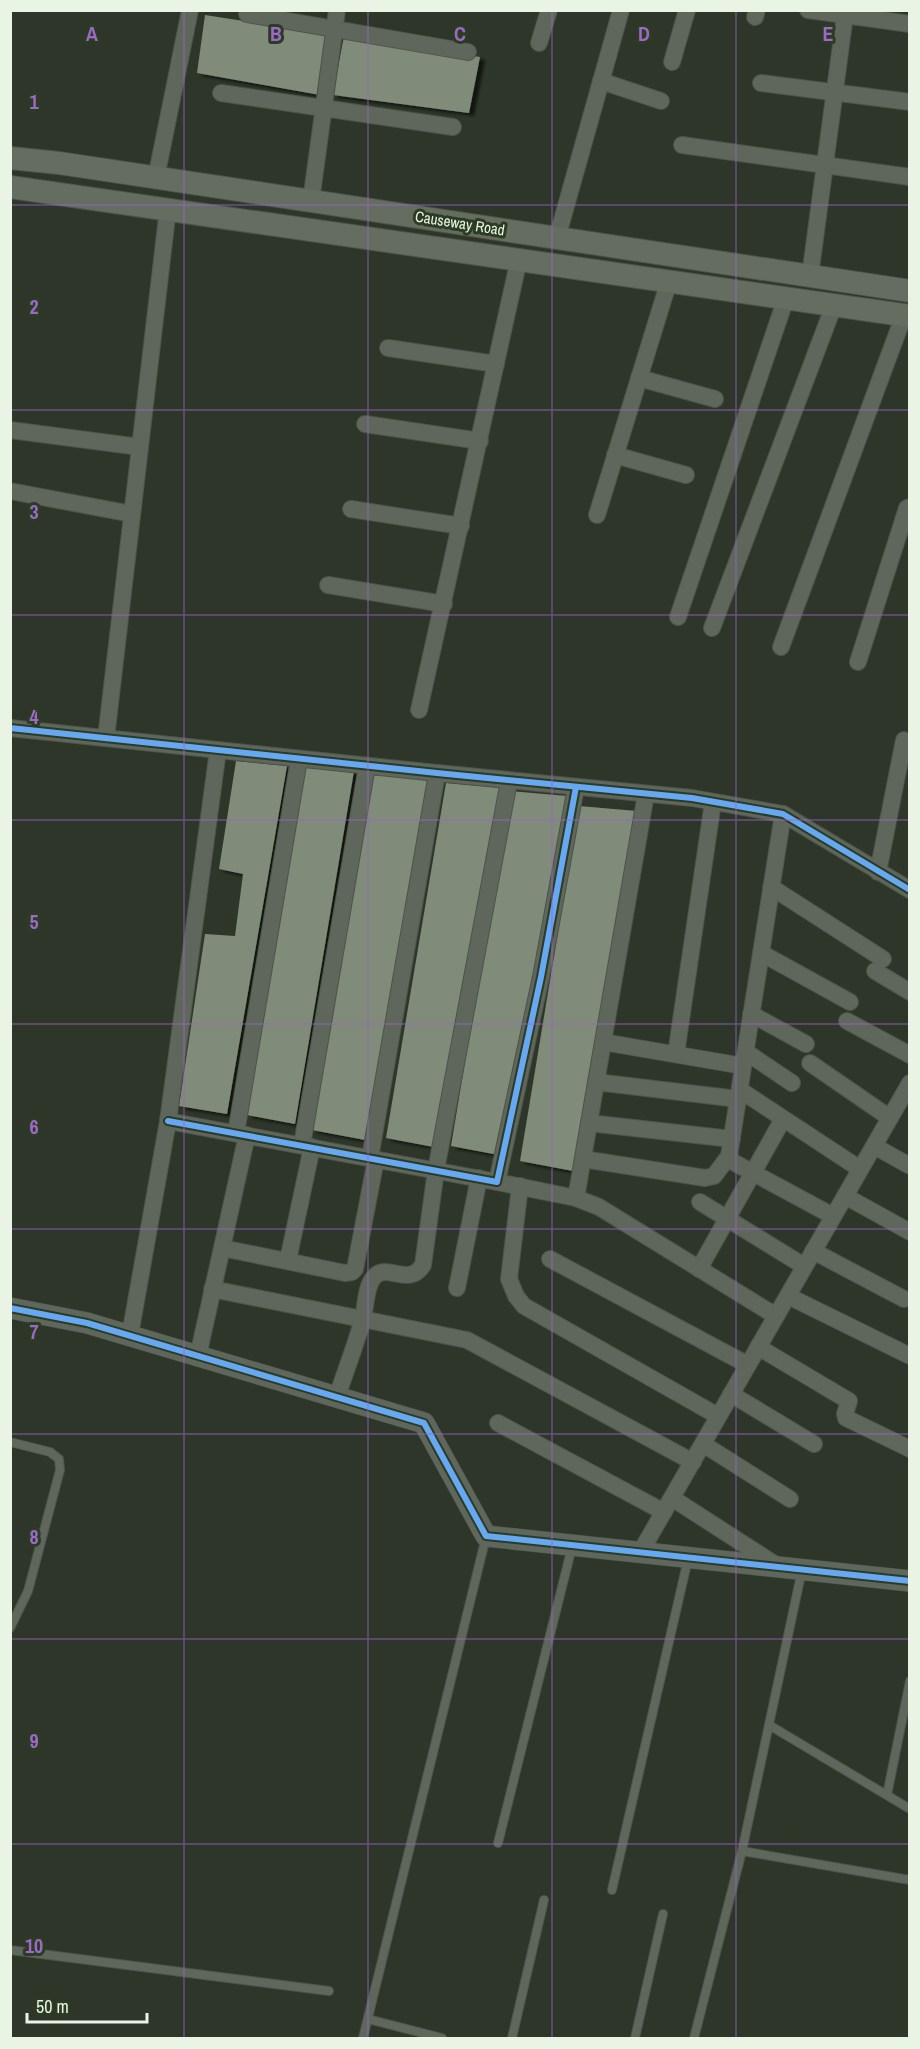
<svg xmlns="http://www.w3.org/2000/svg" width="920" height="2049" font-family="'Archivo Narrow',sans-serif">
<style>
.building{fill:#808b7a;filter:url(#shadow)}
.lines{fill:none;stroke-linecap:round;stroke-linejoin:round}
.service-casing{stroke:#4c5449;stroke-width:10}
.minor-casing{stroke:#4c5449;stroke-width:18}
.tertiary-casing{stroke:#4c5449;stroke-width:22}
.secondary-casing{stroke:#4c5449;stroke-width:24}
.service{stroke:#5f665c;stroke-width:8}
.minor{stroke:#5f665c;stroke-width:16}
.tertiary{stroke:#5f665c;stroke-width:21}
.secondary{stroke:#656d61;stroke-width:22}
.cycleway-casing{stroke:#2c3c23;stroke-width:10}
.cycleway{stroke:#66a8f1;stroke-width:6}
.grid{fill:none;stroke:#9c68ca;stroke-width:1.5;stroke-opacity:0.55}
.labels{text-anchor:middle;dominant-baseline:central;stroke-width:6;stroke-linejoin:round;paint-order:stroke}
.street-label{font-size:15px;fill:#e9f4e4;stroke:#2c3c23}
.grid-label{font-size:20px;text-anchor:middle;font-weight:bold;fill:#9c68ca;stroke:#2c3c23;stroke-width:6;stroke-linejoin:round;paint-order:stroke}
</style>
<defs>
<filter id="shadow"><feDropShadow dx="5" dy="3" stdDeviation="1.5" flood-color="#0009"/></filter>
</defs>
<rect width="100%" height="100%" fill="#2d3629"/>
<!-- building -->
<g class="building">
<path d="M205,15L328,34L320,95L197,73Z"/>
<path d="M344,36L480,57L469,113L333,95Z"/>
<path d="M307,760L354,771L295,1124L247,1115Z"/>
<path d="M236,761L287,766L227,1114L179,1106L205,934L235,936L243,874L219,869Z"/>
<path d="M371,775L428,779L365,1140L312,1130Z"/>
<path d="M446,783L503,788L439,1148L386,1138Z"/>
<path d="M510,791L567,796L504,1156L451,1146Z"/>
<path d="M579,806L637,811L573,1171L520,1161Z"/>
</g>
<g class="lines">
<!-- service casing -->
<g class="service-casing">
<g id="service">
<path d="M10,1442L50,1452L59,1459L60,1470L28,1591L10,1628"/>
<path d="M769,1725L910,1809"/>
<path d="M887,1795L910,1681"/>
<path d="M498,1843L572,1547"/>
<path d="M742,1851L910,1880"/>
<path d="M612,1890L688,1559"/>
<path d="M10,1950L329,1991"/>
<path d="M368,2019L442,2038"/>
<path d="M363,2038L486,1537"/>
<path d="M512,2038L544,1900"/>
<path d="M635,2038L663,1914"/>
<path d="M694,2038L742,1851L802,1570"/>
</g>
</g>
<!-- minor casing -->
<g class="minor-casing">
<g id="minor">
<path d="M808,10L910,24"/>
<path d="M247,14L468,52"/>
<path d="M755,17L757,10"/>
<path d="M539,43L549,10"/>
<path d="M672,62L687,10"/>
<path d="M601,81L661,101"/>
<path d="M761,83L910,102"/>
<path d="M221,93L453,127"/>
<path d="M682,145L910,177"/>
<path d="M156,178L190,10"/>
<path d="M311,201L337,10"/>
<path d="M557,238L621,10"/>
<path d="M810,276L845,15"/>
<path d="M388,348L496,364"/>
<path d="M639,378L715,399"/>
<path d="M365,424L480,441"/>
<path d="M10,430L140,447"/>
<path d="M615,455L686,475"/>
<path d="M10,491L132,514"/>
<path d="M351,509L461,526"/>
<path d="M597,515L669,281"/>
<path d="M328,585L444,604"/>
<path d="M678,617L786,298"/>
<path d="M712,628L834,305"/>
<path d="M781,647L904,315"/>
<path d="M858,662L907,508L910,507"/>
<path d="M419,710L519,259"/>
<path d="M10,728L437,773L692,798L783,814L910,890"/>
<path d="M106,738L168,208"/>
<path d="M878,872L904,740"/>
<path d="M771,887L883,959"/>
<path d="M761,953L850,1002"/>
<path d="M875,971L910,992"/>
<path d="M751,1014L806,1044"/>
<path d="M847,1021L910,1055"/>
<path d="M603,1042L743,1066"/>
<path d="M746,1052L792,1083"/>
<path d="M676,1054L713,802"/>
<path d="M810,1063L890,1118"/>
<path d="M596,1082L738,1099"/>
<path d="M740,1090L860,1169"/>
<path d="M168,1121L497,1182L541,977L576,787"/>
<path d="M589,1123L732,1139"/>
<path d="M236,1133L299,759"/>
<path d="M302,1145L367,766"/>
<path d="M874,1146L910,1166"/>
<path d="M729,1156L733,1162L833,1216"/>
<path d="M370,1158L437,773"/>
<path d="M583,1159L705,1178L714,1176L729,1156L783,814"/>
<path d="M497,1182L576,1198L599,1207L776,1316"/>
<path d="M520,1186L509,1279L516,1296L524,1306L718,1416"/>
<path d="M845,1196L910,1232"/>
<path d="M576,1198L646,794"/>
<path d="M700,1202L804,1266"/>
<path d="M222,1248L345,1273L352,1272L355,1269L376,1159"/>
<path d="M813,1251L904,1299"/>
<path d="M550,1259L748,1365"/>
<path d="M288,1260L312,1147"/>
<path d="M699,1269L783,1119"/>
<path d="M457,1288L479,1178"/>
<path d="M212,1289L467,1340L693,1462"/>
<path d="M788,1296L910,1356"/>
<path d="M130,1335L168,1121L218,750"/>
<path d="M758,1347L849,1401L845,1414L846,1418L910,1449"/>
<path d="M198,1356L247,1135"/>
<path d="M731,1394L814,1444"/>
<path d="M337,1397C345,1372 355,1347 362,1322C366,1309 365,1287 374,1277C387,1262 409,1288 423,1265L436,1170L509,781"/>
<path d="M498,1423L664,1512"/>
<path d="M703,1444L790,1499"/>
<path d="M672,1498L779,1567"/>
<path d="M640,1553L910,1083"/>
</g>
</g>
<!-- tertiary casing -->
<g class="tertiary-casing">
<path id="tertiary" d="M10,1308L87,1323L424,1423L486,1536L910,1581"/>
</g>
<!-- secondary casing -->
<g class="secondary-casing">
<g id="secondary">
<path d="M10,158L59,163L910,291"/>
<path d="M10,187L910,316"/>
</g>
</g>
<!-- service -->
<use href="#service" class="service"/>
<!-- minor -->
<use href="#minor" class="minor"/>
<!-- tertiary -->
<use href="#tertiary" class="tertiary"/>
<!-- secondary -->
<use href="#secondary" class="secondary"/>
<!-- cycleway casing -->
<g class="cycleway-casing">
<g id="cycleway">
<path d="M10,728L437,773L692,798L783,814L910,890"/>
<path d="M168,1121L497,1182L541,977L576,787"/>
<path d="M10,1308L87,1323L424,1423L486,1536L910,1581"/>
</g>
</g>
<!-- cycleway -->
<use href="#cycleway" class="cycleway"/>
</g>
<!-- grid -->
<path class="grid" d="M184,10V2038M368,10V2038M552,10V2038M736,10V2038M10,205H910M10,410H910M10,615H910M10,820H910M10,1024H910M10,1229H910M10,1434H910M10,1639H910M10,1844H910"/>
<g class="labels">
<!-- street labels -->
<g class="street-label">
<text transform="translate(460 223) rotate(9)">Causeway Road</text>
</g>
</g>
<g class="grid-label">
<text x="92" y="41">A</text>
<text x="276" y="41">B</text>
<text x="460" y="41">C</text>
<text x="644" y="41">D</text>
<text x="828" y="41">E</text>
<text x="34" y="109">1</text>
<text x="34" y="314">2</text>
<text x="34" y="519">3</text>
<text x="34" y="724">4</text>
<text x="34" y="929">5</text>
<text x="34" y="1134">6</text>
<text x="34" y="1339">7</text>
<text x="34" y="1544">8</text>
<text x="34" y="1748">9</text>
<text x="34" y="1953">10</text>
</g>
<!-- border -->
<rect width="920" height="2049" fill="none" stroke="#e9f4e4" stroke-width="24"/>
<!-- scale -->
<path d="M27 2013v9h120v-9" fill="none" stroke="#e9f4e4" stroke-width="3"/>
<text x="36" y="2013" font-size="18" fill="#e9f4e4" stroke="#2c3c23" stroke-width="4.5" paint-order="stroke">50 m</text>
</svg>
